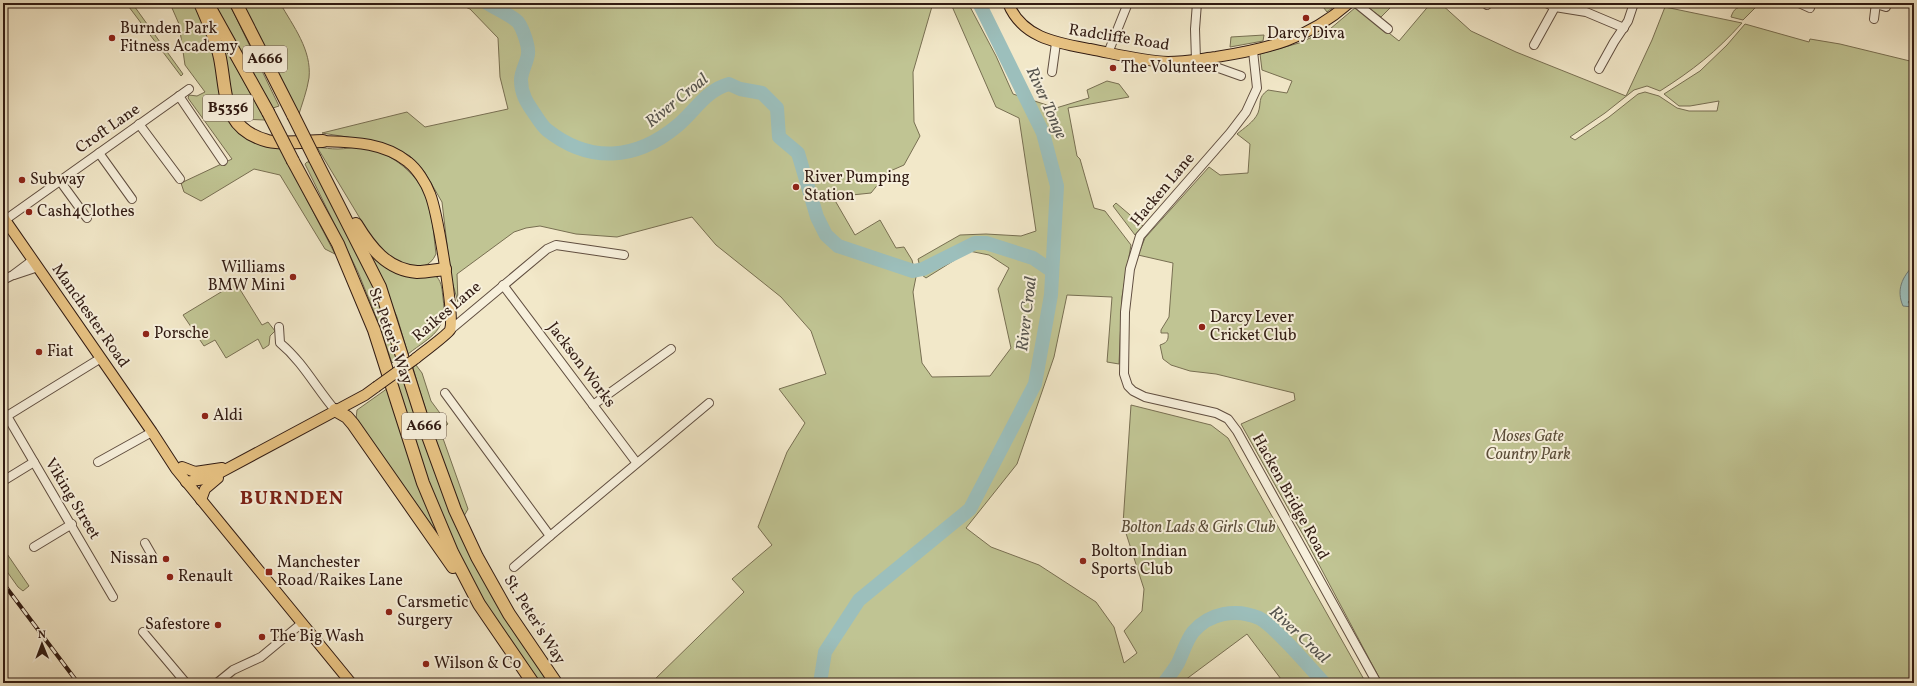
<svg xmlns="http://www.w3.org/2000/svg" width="1917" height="686" font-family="Vollkorn,serif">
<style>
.green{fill:#c0c493;stroke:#786f52}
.water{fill:#9cbfbc;stroke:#717d78}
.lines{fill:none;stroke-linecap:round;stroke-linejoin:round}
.river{stroke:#9cbfbc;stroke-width:14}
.minor-casing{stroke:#604e40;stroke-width:10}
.major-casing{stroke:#301a12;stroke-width:12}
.highway-casing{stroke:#301a12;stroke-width:14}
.minor{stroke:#f7f0dc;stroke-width:8}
.major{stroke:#e9c484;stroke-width:10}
.highway{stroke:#e9c484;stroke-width:12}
.rail-casing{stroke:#301a12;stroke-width:4}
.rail{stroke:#f7f0dc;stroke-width:2.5;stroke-dasharray:8;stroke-linecap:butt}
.major-bridge-casing{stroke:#301a12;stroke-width:12;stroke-linecap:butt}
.highway-bridge-casing{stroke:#301a12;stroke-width:14;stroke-linecap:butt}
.major-bridge{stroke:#e9c484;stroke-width:10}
.highway-bridge{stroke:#e9c484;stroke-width:12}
.poi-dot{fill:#8f2418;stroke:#f7f0dc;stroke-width:1.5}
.labels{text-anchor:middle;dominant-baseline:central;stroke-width:4;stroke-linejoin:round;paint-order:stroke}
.shield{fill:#f7f0dc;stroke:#6c5a4f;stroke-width:1}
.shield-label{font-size:15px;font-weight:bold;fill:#301a12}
.poi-label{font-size:16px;fill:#301a12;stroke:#f7f0dc;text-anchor:start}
.street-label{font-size:16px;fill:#301a12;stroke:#f7f0dc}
.park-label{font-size:16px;font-style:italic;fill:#5b4d39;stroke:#f7f0dc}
.water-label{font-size:17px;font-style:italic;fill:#56544e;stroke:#f7f0dc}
.district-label{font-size:20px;font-weight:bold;letter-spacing:1px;fill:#7a1f14;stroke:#f7f0dc}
</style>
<rect width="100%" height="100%" fill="#f2e8c9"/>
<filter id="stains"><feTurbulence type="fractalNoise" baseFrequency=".005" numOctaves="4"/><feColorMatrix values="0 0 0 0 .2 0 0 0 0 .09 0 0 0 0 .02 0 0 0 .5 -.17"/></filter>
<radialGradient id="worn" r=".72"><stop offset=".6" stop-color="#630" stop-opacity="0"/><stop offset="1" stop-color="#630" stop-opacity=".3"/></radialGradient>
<!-- green -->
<g class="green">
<path d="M126,3H132L183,74L181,76Z"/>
<path d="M171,3H196C205,23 212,44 216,65C220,86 217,113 236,128C244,134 268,141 279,146L335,254L325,249L280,175L254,169L201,201L184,192L181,183L232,159L188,98L189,95L197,96L205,92L185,65L179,24L172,8Z"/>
<path d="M213,3H229L279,106L273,108Z"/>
<path d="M241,3H280C293,26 312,50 309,78C307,91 302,104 298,117Z"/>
<path d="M456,3H933L913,72L914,122L920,136L904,165L888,172L871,193L833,197L855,235L880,220L896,248L904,247L912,260L916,277L913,292L922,363L932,377L990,376L1011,348L998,289L1009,268L989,255L969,251L926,278L922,275L918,259L960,235L986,234L1021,236L1036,231L1019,118L996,107L951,4L948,3H968L996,56L1013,94L1056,108L1089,98L1087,90L1107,81L1119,84L1129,97L1068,108L1077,156L1080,159L1094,208L1105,211L1131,245L1122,297L1119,364L1107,362L1112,297L1067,295L1054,357L1017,464L966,528L991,547L1039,565L1096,602L1114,627L1124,663L1137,653L1124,631L1142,611L1144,589L1123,524L1131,405L1211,425L1228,438L1366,683H1284L1247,634L1181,683H651L744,592L732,579L772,545L758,527L787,452L805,423L779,389L826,374L811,331L781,297L716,245L692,217L617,237L576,234L540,226L526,228L514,232L457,274L458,302L451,278L442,202L424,171L410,156L395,148L372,141L322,133L407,112L425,127L508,109L500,77L498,38L470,9Z"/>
<path d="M1320,3H1338L1327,12Z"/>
<path d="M1370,3H1395L1381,17L1367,7Z"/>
<path d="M1431,3H1440L1471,31L1516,52L1626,96L1652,40L1665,7L1742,23C1716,52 1693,70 1660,91L1647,86L1634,90L1605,113L1570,137L1575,140L1609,117L1638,94L1645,92L1659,96L1677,108L1689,111H1717L1719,101L1690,106H1679L1664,94L1700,71L1727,45L1745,24L1809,42L1810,39L1840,44L1914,62V683H1382L1307,542L1241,424L1295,400L1294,393L1216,374L1190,371L1171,365L1163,359L1160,345C1166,343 1169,341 1168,333H1161V330L1169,317L1173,263L1138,255L1145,238L1209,167L1220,175L1248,173L1250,144L1237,134C1244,128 1254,122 1258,113C1262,102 1257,98 1268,90L1287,93L1292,81L1262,70L1260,54L1299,43L1330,29L1356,7L1399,41Z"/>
<path d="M1750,3H1760L1743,20L1731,17C1734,8 1737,7 1747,6Z"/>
<path d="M216,31L265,120L239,119L231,108Z"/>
<path d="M1264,35L1263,41L1230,47L1231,37Z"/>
<path d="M317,147C324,148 331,149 338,149C345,149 353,147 360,147C390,150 422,176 429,205C433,221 434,238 436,254C424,281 391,259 376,245Z"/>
<path d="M307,162H310L374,287L399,357L392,363L377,319L358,272L305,164Z"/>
<path d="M1116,203L1143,226L1135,235L1113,206Z"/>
<path d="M368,251L437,277C442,283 442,290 443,298C448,331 431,336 408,354L397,317Z"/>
<path d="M236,283L262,325L268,322L275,331L270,336L269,345L263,349L258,339L226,358L215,340L204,346L183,315Z"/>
<path d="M416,365L422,373L431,401L448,424L440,430L468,509L464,516C444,467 428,419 413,368Z"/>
<path d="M404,373L432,463L551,683H540C525,660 508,638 493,615C448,543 419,461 396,379Z"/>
<path d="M388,388L415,478L440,537L356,419L357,410Z"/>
<path d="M3,548L29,586L23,591L18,587L3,566Z"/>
</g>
<!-- water -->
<path class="water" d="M1914,265V285L1912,288L1914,302L1910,300L1908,302L1912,307L1903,306C1896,290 1902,277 1914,265Z"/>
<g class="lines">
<!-- river -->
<g class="river">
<path d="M487,3C495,8 512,16 518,22C523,29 529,46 528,54C527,63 521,71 521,80C521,94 527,103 534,113C538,119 542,126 547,130C590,164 636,160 677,126C694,112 706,90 729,84L740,89L762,93L777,108L779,137L798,153L817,217L826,235L838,246L913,271L923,269L975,243H986L1033,258L1052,271"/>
<path d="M820,683L825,652L859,600L970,509L1035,384L1051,295L1057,186L1043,133L979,3"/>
<path d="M1164,683C1169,676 1174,670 1178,663C1183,653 1186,641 1193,632C1209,613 1236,608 1259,618C1275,626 1310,668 1324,683"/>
</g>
<!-- minor casing -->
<g class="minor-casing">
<g id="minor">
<path d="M1197,3L1195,29L1196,60L1241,76"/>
<path d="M1356,3L1388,29"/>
<path d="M1546,3L1555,7L1586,12L1624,28"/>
<path d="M1799,3L1810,8"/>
<path d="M1876,4L1886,7"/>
<path d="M1487,5L1488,3"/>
<path d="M1874,19L1876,3"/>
<path d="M1534,45L1555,7"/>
<path d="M1253,51L1257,88L1246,112L1230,133L1140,236L1130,269L1125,312L1124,374L1128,386L1133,391L1145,397L1216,413L1228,419L1237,431L1377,683"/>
<path d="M1108,53L1128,3"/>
<path d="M1599,69L1614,42L1628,21L1634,3"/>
<path d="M1052,72L1056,43"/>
<path d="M179,96L223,161"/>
<path d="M139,124L180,179"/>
<path d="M99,153L132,199"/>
<path d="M60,181L87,218"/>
<path d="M5,220L189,89"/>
<path d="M14,275L38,267"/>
<path d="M3,280L13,275L33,260"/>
<path d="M503,285L636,462"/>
<path d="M279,327L280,343C303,362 316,388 335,410"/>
<path d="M449,331L547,249L556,245L624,255"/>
<path d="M101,358L7,416L113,597"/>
<path d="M445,393L550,536L709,403"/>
<path d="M593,405L671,349"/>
<path d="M98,462L152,432"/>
<path d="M3,481L34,462"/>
<path d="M145,543L153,557"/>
<path d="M34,547L72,524"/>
<path d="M514,567L550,536"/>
<path d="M143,632L186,683"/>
<path d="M217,683L233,670L261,657L302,623"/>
</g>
</g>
<!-- major casing -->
<g class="major-casing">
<g id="major">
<path d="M1008,3C1022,38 1057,43 1090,49C1116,54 1142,61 1168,62C1184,62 1200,59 1216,57C1268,49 1308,39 1349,3"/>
<path d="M323,141C352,142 384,142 408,162C417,169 426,183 430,194C437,211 455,316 450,330C447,335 421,354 415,359"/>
<path d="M3,217L152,432L176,469L351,683"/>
<path d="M182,467L195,472L222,468"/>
<path d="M186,482L210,478L365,395L376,387"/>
<path d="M201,500L205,489L218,478"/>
</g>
</g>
<!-- highway casing -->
<g class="highway-casing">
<g id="highway">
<path d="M200,3C208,21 216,39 220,58C227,94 222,129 268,141C285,145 306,141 323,141"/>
<path d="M236,3L293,115"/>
<path d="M210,8L268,112"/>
<path d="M315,159L380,287L425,428L455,510L477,557L509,614L556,683"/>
<path d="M293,161L338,244L374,330L423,483L452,552L479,604L533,683"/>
<path d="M356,224C370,247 387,270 417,272C426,272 436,270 445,269"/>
<path d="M335,410L347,417L353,424L453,567"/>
</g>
</g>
<!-- minor -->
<use href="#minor" class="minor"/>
<!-- major -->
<use href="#major" class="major"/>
<!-- highway -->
<use href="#highway" class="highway"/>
<!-- rail casing -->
<g class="rail-casing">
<path id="rail" d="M3,583L78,683"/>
</g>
<!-- rail -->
<use href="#rail" class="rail"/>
<!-- major-bridge casing -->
<g class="major-bridge-casing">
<path id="major-bridge" d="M376,387L415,359"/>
</g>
<!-- highway-bridge casing -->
<g class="highway-bridge-casing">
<g id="highway-bridge">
<path d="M268,112L293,161"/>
<path d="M293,115L315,159"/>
</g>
</g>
<!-- major-bridge -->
<use href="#major-bridge" class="major-bridge"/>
<!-- highway-bridge -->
<use href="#highway-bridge" class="highway-bridge"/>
</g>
<!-- markers -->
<g class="poi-dot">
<circle cx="1306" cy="18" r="4"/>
<circle cx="112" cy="38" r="4"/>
<circle cx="1113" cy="68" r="4"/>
<circle cx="22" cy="180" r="4"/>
<circle cx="796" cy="187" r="4"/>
<circle cx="29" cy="212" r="4"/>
<circle cx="293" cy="277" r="4"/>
<circle cx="1202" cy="327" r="4"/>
<circle cx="146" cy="334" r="4"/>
<circle cx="39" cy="352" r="4"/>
<circle cx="205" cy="416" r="4"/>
<circle cx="166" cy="559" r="4"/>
<circle cx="1083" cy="561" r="4"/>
<rect x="265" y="568" width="8" height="8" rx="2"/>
<circle cx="170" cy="577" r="4"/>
<circle cx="389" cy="612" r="4"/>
<circle cx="218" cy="625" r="4"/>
<circle cx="262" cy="637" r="4"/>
<circle cx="426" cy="664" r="4"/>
</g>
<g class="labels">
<!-- shield labels -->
<g class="shield">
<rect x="243" y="46" width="44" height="26" rx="3"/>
<rect x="203" y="95" width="50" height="26" rx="3"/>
<rect x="402" y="413" width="44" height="26" rx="3"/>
</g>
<g class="shield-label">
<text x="265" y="59">A666</text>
<text x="228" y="108">B5356</text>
<text x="424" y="426">A666</text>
</g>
<!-- poi labels -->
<g class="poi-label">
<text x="120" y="29">Burnden Park<tspan x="120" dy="18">Fitness Academy</tspan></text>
<text x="1306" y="34" text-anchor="middle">Darcy Diva</text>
<text x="1121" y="68">The Volunteer</text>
<text x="804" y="178">River Pumping<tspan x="804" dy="18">Station</tspan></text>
<text x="30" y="180">Subway</text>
<text x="37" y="212">Cash4Clothes</text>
<text x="285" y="268" text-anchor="end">Williams<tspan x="285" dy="18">BMW Mini</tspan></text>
<text x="1210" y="318">Darcy Lever<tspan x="1210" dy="18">Cricket Club</tspan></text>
<text x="154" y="334">Porsche</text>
<text x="47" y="352">Fiat</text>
<text x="213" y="416">Aldi</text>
<text x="1091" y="552">Bolton Indian<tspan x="1091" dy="18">Sports Club</tspan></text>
<text x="158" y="559" text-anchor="end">Nissan</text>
<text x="277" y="563">Manchester<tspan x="277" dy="18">Road/Raikes Lane</tspan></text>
<text x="178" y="577">Renault</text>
<text x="397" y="603">Carsmetic<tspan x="397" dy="18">Surgery</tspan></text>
<text x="210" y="625" text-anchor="end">Safestore</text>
<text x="270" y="637">The Big Wash</text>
<text x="434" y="664">Wilson &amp; Co</text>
</g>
<!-- street labels -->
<g class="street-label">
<text transform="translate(1119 38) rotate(9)">Radcliffe Road</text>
<text transform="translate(108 129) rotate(-35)">Croft Lane</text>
<text transform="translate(1163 190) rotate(-50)">Hacken Lane</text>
<text transform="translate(447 312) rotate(-40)">Raikes Lane</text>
<text transform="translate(90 316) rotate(55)">Manchester Road</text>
<text transform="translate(390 336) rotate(70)">St. Peter's Way</text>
<text transform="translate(581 365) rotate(53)">Jackson Works</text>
<text transform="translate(1290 497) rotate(61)">Hacken Bridge Road</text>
<text transform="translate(72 499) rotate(59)">Viking Street</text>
<text transform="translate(534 620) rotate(58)">St. Peter's Way</text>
</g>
<!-- park labels -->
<g class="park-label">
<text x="1528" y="437">Moses Gate<tspan x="1528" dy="18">Country Park</tspan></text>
<text x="1198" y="528">Bolton Lads &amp; Girls Club</text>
</g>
<!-- water labels -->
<g class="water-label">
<text transform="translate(677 101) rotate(-39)">River Croal</text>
<text transform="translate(1046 103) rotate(66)">River Tonge</text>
<text transform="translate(1027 314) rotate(-83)">River Croal</text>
<text transform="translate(1299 635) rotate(43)">River Croal</text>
</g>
<!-- district labels -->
<g class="district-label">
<text x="292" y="499">BURNDEN</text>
</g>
</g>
<!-- margin -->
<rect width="1917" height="686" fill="none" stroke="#f2e8c9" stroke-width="16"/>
<rect x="4" y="4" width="1909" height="678" fill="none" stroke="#301a12" stroke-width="2"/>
<rect x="8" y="8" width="1901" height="670" fill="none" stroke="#301a12"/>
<!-- north arrow -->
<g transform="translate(42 644) rotate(359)" stroke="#f7f0dc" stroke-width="3" paint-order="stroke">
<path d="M0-3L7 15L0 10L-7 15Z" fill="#301a12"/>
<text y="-6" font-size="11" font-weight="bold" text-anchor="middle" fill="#301a12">N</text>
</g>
<rect width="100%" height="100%" filter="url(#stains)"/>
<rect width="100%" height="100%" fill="url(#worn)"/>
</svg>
